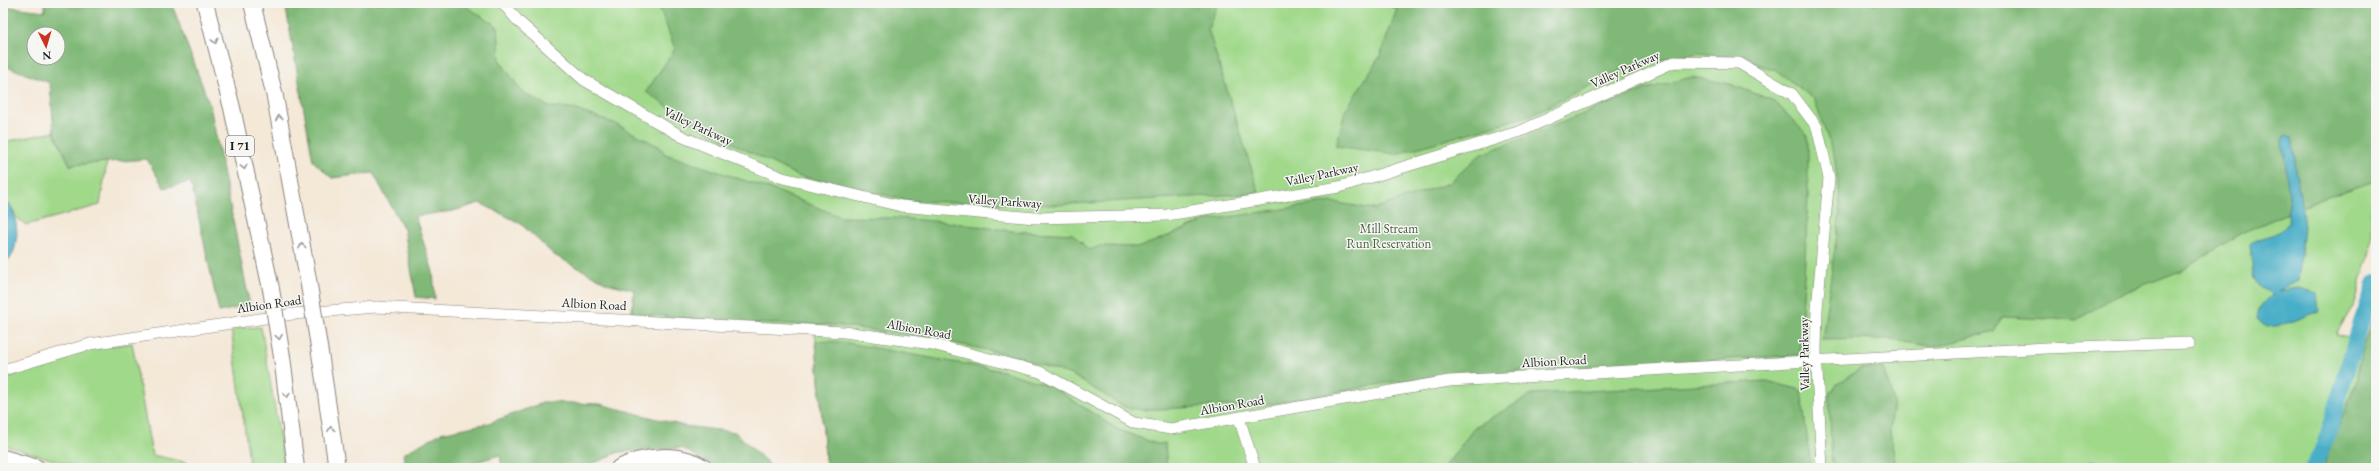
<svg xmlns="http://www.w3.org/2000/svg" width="2379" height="471" font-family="'EB Garamond',serif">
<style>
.green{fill:#a1d98b;stroke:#5e7a54}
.forest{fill:#80b977;stroke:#4e6a4a;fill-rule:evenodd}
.water{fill:#48aec7;stroke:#326572}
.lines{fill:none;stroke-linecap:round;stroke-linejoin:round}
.river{stroke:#48aec7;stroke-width:16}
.minor-casing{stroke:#88827a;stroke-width:12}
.highway-casing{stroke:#88827a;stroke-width:18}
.minor{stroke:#fff;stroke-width:11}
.highway{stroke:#fff;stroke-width:16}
.highway-bridge-casing{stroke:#88827a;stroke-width:18;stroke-linecap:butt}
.highway-bridge{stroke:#fff;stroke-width:16}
.oneway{stroke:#999}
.labels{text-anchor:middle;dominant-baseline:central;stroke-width:3;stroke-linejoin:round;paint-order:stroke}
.shield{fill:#f6f6f2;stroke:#5d5d5c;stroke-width:1}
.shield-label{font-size:12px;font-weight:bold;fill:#1c1c1c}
.street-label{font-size:13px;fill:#1c1c1c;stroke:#f6f6f2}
.park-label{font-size:13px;fill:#4b5e43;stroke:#f6f6f2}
</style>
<rect width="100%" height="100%" fill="#f6f6f2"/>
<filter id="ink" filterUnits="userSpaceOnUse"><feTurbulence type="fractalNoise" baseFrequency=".025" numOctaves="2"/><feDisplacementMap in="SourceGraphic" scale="8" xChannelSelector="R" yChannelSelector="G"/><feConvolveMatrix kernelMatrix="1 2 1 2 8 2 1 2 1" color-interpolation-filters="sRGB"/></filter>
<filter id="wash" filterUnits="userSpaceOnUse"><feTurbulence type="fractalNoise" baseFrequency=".012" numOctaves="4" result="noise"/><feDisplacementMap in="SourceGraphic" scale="16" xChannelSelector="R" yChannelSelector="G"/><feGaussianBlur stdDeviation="0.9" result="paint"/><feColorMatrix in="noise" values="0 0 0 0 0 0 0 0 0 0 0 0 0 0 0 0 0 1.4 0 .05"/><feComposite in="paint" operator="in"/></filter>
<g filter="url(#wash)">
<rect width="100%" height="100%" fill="#f4e8d7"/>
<!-- green -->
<g class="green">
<path d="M403,3H2370L2376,44V137L2370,251L2355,303L2336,334L2367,341L2376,468H826L815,331L631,321L634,290Z"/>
<path d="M54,132L70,165L107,162L100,205L26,225L16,217L10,204L3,203V142Z"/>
<path d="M261,327L285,468H250L231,328Z"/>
<path d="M132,343L152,455L212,468H81L3,445V380L35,365L83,350Z"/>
</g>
<!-- forest -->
<g class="forest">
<path d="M45,3H69V7L172,5L210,106L250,305L219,312L191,182L164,188L147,159L70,165L54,132L50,83L5,66L3,6L45,11ZM34,34H58V58H34Z"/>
<path d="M285,3H465L467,7L498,27L500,61L522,92L549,107L570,108L614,123L660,147L665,154L779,192L841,217L894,218L946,222L1011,231L1073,234L1089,250L1100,246L1140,247L1208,220L1304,206L1332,202L1374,209L1449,183L1480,155L1646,89L1692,77L1730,84L1774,101L1808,136V198L1800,355L1456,375L1392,382L1260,406H1215L1142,410L1124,407L1072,375L1006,354L935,339L835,325L730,323L632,313L634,290L607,283L554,255L520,223L480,203L453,211L415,216L433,272L435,299L416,297L404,229L373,173L332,178L313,161Z"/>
<path d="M658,3H1218L1208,29L1259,193L1056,205L913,201L798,176L694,124L646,92L675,49Z"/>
<path d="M1382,3H2376V181L2329,196L2241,233L2183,270L2115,296L2077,320L2002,317L1994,331L1935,347L1885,339L1822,340L1841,205L1834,156L1814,99L1776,70L1728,56L1699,53L1632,65L1531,115L1396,154L1336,146L1345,111L1380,56L1397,9Z"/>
<path d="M2376,306V468H2324L2325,462L2356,382L2361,353Z"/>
<path d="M816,341L842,342L1003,371L1051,386L1117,429L1157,444L1165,443L1167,468H826Z"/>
<path d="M1861,368H1883L1894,402L1890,431L1896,468H1832L1829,394L1836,385Z"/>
<path d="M1767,381L1801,390L1811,468H1444L1475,427L1533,394Z"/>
<path d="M545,402L600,404L684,426L735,432L773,468H716L682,448L619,452L584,468H502L500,455L456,468H406L403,454L441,433L489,423Z"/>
</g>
<!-- water -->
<g class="water">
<path d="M2286,135L2292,137L2304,227L2298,281L2278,291L2298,288L2317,293L2319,311L2282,325L2267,327L2257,318L2259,309L2272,294L2259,287L2253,276L2250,245C2263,233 2277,240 2288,223L2289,199L2283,140Z"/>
<path d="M3,203L10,204C18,222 20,242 10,259L3,260Z"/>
<path d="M2097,460L2104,468H2086L2089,461Z"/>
</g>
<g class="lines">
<!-- river -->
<path class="river" d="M2313,468L2328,435L2360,325L2376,282"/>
</g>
</g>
<g filter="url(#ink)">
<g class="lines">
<!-- minor casing -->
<g class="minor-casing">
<g id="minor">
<path d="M503,3L518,21L584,80L683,137L783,178L901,206L1035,218L1167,215L1339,187L1521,131L1674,62L1739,63L1792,94L1817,127L1829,178L1817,309L1816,351L1822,468"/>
<path d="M3,370L90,344L293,314L376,307L844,332L932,344L1040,372L1134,423L1171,429L1449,381L2046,348L2189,343"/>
<path d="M1239,418L1255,468"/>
</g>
</g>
<!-- highway casing -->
<g class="highway-casing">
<g id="highway">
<path d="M205,3L232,108L271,289"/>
<path d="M252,3L275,97L309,285"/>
<path d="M320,353L337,468"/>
<path d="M282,357L296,468"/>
<path d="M3,458L37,468"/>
<path d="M619,468C644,455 680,452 704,468"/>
</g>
</g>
<!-- minor -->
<use href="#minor" class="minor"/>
<!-- highway -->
<use href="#highway" class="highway"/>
<!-- highway-bridge casing -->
<g class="highway-bridge-casing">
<g id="highway-bridge">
<path d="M309,285L320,353"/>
<path d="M271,289L282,357"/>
</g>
</g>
<!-- highway-bridge -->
<use href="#highway-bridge" class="highway-bridge"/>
</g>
<!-- one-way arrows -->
<defs><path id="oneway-chevron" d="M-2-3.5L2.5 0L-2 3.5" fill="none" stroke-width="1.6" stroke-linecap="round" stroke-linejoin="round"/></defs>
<g class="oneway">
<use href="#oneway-chevron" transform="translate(215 41) rotate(76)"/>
<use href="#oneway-chevron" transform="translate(279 118) rotate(-100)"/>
<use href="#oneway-chevron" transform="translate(244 167) rotate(78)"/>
<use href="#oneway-chevron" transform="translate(302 246) rotate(-100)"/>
<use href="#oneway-chevron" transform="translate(279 337) rotate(81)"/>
<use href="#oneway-chevron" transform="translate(287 395) rotate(83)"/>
<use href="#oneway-chevron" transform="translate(331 429) rotate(-98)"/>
</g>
</g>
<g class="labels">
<!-- shield labels -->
<rect class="shield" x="226" y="136" width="28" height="20" rx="3"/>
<g class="shield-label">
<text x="240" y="146">I 71</text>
</g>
<!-- street labels -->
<g class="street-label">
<text transform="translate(1625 69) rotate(-24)">Valley Parkway</text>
<text transform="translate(698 126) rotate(25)">Valley Parkway</text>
<text transform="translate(1322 174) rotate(-12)">Valley Parkway</text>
<text transform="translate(1005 201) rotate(4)">Valley Parkway</text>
<text transform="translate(269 304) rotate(-8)">Albion Road</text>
<text transform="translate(594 304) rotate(3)">Albion Road</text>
<text transform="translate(919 329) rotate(10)">Albion Road</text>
<text transform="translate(1804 354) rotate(-91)">Valley Parkway</text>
<text transform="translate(1554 361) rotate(-3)">Albion Road</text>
<text transform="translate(1232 405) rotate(-10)">Albion Road</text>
</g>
<!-- park labels -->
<g class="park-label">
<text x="1389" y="228">Mill Stream<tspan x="1389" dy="15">Run Reservation</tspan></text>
</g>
</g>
<!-- margin -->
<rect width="2379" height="471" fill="none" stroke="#f6f6f2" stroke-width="16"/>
<!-- north arrow -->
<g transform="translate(46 46) rotate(175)"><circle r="19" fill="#f6f6f2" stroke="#9f9f9c"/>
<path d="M0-3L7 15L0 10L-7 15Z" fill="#c8321e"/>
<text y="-6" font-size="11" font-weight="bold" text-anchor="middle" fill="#1c1c1c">N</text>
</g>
</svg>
